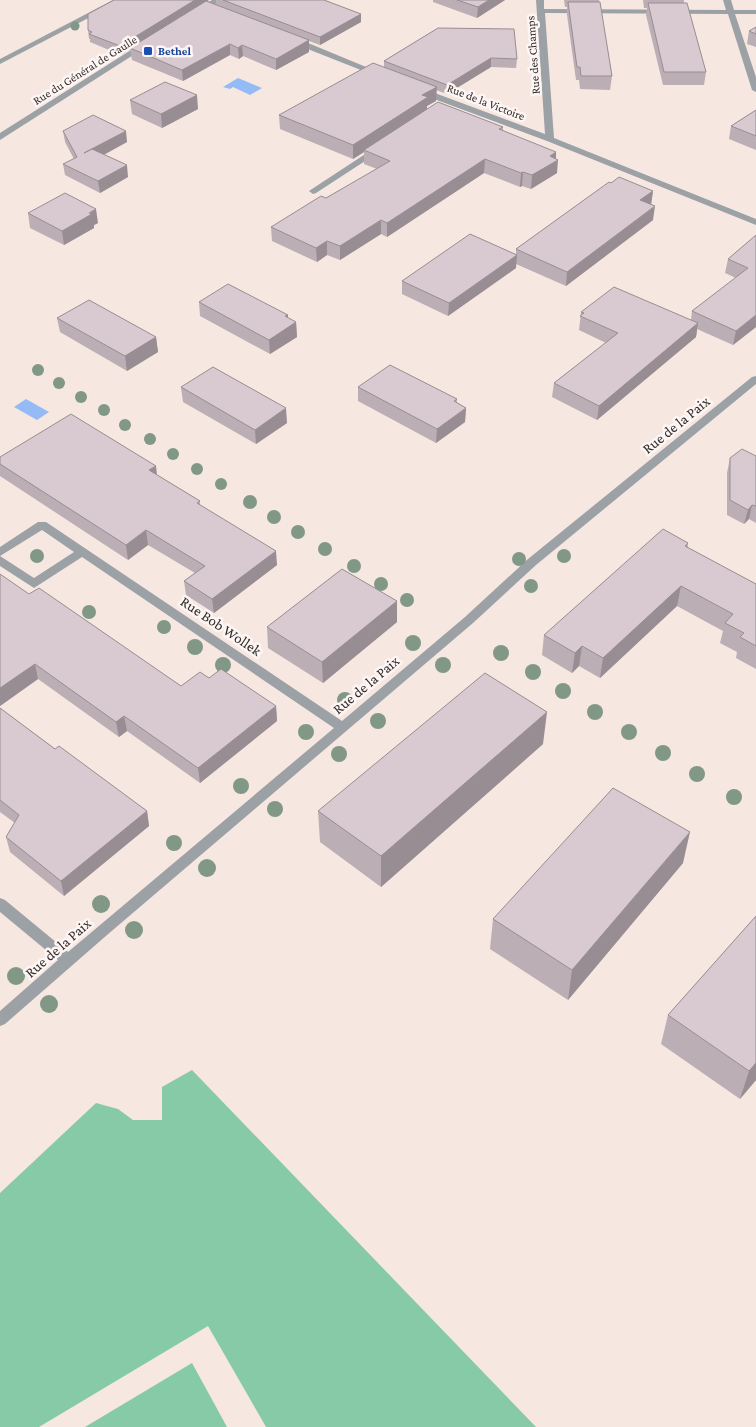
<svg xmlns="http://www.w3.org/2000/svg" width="756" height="1427" font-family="'Crimson Pro',serif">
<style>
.green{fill:#87caa7}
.water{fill:#94bbf5}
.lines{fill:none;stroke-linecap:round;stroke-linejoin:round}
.minor{fill:#9ca1a6;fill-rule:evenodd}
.tree{fill:#819887}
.wall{fill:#bbaeb4}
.shaded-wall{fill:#988d92}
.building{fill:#d9cad1;stroke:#988d92}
.transit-dot{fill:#1a4fb4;stroke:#fdf6f4;stroke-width:2}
.labels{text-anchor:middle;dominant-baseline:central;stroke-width:5;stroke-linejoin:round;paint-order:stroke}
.far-transit-label{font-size:12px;font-weight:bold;fill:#164399;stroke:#fdf6f4;text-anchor:start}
.far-street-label{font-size:12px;fill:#322c2a;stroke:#fdf6f4}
.street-label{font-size:15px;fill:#322c2a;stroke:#fdf6f4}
</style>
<rect width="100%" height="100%" fill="#f7e7e1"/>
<!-- green -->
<g class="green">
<path d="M192,1070L536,1427H266L208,1326L39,1427H0V1193L96,1103L118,1109L133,1120H162V1087Z"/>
<path d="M192,1363L227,1427H85Z"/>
</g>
<!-- water -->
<g class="water">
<path d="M238,78L262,88L250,95L233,87L230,89L223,87Z"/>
<path d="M26,399L49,412L37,420L14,407Z"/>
</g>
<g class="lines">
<!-- minor -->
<g class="minor">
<path d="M113,0H123L0,64V59Z"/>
<path d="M212,0H221L201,14H195V10Z"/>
<path d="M536,0H544V9L726,10L723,0H731L734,10H756V14H735L756,77V92L752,90L728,14L545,13L554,138L756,219V225L547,141L418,93V89H424L545,134Z"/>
<path d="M290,38H296L383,74L376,76L290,42Z"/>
<path d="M142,43L149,45L0,140V133Z"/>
<path d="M379,145L383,148L382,150L316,193L313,194L309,191Z"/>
<path d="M756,376V384L536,565L473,623L107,935L5,1024L0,1026V1011L58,960L0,912V898L5,900L68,952L334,728L82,557L34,588L0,566V556L34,578L74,552L42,530L0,556V547L38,522H46L342,721L465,617L528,559L752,377Z"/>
</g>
</g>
<!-- trees -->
<g class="tree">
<circle cx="75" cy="26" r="4.5"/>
<circle cx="38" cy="370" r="6"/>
<circle cx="59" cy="383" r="6"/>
<circle cx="81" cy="397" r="6"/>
<circle cx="104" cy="410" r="6"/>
<circle cx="125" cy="425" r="6"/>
<circle cx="150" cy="439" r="6"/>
<circle cx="173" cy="454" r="6"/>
<circle cx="197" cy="469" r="6"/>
<circle cx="221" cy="484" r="6"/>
<circle cx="250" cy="502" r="7"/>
<circle cx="274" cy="517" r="7"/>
<circle cx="298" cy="532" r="7"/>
<circle cx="325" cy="549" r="7"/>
<circle cx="37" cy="556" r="7"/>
<circle cx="564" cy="556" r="7"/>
<circle cx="519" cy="559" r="7"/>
<circle cx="354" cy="566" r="7"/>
<circle cx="381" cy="584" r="7"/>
<circle cx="531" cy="586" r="7"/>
<circle cx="407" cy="600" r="7"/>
<circle cx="89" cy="612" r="7"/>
<circle cx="164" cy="627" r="7"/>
<circle cx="413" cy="643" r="8"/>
<circle cx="195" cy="647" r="8"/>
<circle cx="501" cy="653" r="8"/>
<circle cx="223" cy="665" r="8"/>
<circle cx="443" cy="665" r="8"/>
<circle cx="533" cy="672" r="8"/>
<circle cx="563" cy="691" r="8"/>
<circle cx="345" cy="700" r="8"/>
<circle cx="595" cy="712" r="8"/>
<circle cx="378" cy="721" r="8"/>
<circle cx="306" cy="732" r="8"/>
<circle cx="629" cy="732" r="8"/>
<circle cx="663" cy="753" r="8"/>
<circle cx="339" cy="754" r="8"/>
<circle cx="697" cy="774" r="8"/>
<circle cx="241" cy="786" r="8"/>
<circle cx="734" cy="797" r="8"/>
<circle cx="275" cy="809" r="8"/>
<circle cx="174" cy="843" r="8"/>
<circle cx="207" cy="868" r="9"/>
<circle cx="101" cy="904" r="9"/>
<circle cx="134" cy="930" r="9"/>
<circle cx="16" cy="976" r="9"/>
<circle cx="49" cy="1004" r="9"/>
</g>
<!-- wall -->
<g class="wall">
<path d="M114,0H209L207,1L216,5V0H324L361,14V22L320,45L309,41V52L276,70L243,56L239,59L230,55L183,81L132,60L130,49L121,55L90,42V39H89L88,30Z"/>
<path d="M433,0H505L477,18L433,2Z"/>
<path d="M564,0H599L612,76L610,90L580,89L579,80H576L567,15V7H565Z"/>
<path d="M643,0H684V3L706,72L704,85H663L646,15L647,8H644Z"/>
<path d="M756,27V47L747,44L749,31Z"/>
<path d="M438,28L517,59L516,68L491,67L447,94L436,90V101L427,106V109L503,127V131L556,159L557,173L531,189L522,186L520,187L484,173L387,237L381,234L340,260L327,255L317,262L272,241L271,227L326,198L377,169L364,164V152L353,159L280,129L279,115L384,67V61Z"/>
<path d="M130,100L198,109L162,128L132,114Z"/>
<path d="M756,110V150L729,139L731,126Z"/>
<path d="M63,131L127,142L104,155L128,177L100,193L65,175L63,164L74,159L65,142Z"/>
<path d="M611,183L653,191L651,204L653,220L566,286L516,264V268L448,316L402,294V281L516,254V249Z"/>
<path d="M28,213L98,223L94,225V228L64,245L30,228Z"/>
<path d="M756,235V327L733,345L697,329L696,337L597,420L552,397L554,383L606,343L579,330L581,312L691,320L692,311L736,278L725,273L728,259Z"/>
<path d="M199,302L288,315V318L296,322L297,337L270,354L200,316Z"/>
<path d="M57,318L156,337L158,352L127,371L60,332Z"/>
<path d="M181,387L287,423L256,444L183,402Z"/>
<path d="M358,387L457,399V403L466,408L465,422L436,443L358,401Z"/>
<path d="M756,456V523L749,519L744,524L727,515V473L730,458Z"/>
<path d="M0,457L156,466L157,475L200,501V505L277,565L214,613L186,595L184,581L195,573L148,545L128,560L0,476Z"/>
<path d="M688,543V548L756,584V669L736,658L737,652L720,643L723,631L677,606L600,678L579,666L572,673L542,655L544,635Z"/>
<path d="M29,594L181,686L209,678L276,706L277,721L200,783L127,731L119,737L38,679L0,706Z"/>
<path d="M397,601V622L323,683L268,648L267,627Z"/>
<path d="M0,708L55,749L147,811L149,826L64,896L10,852L6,837L15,823L0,812Z"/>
<path d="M543,744L381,887L320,842L318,811Z"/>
<path d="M683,863L568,1000L490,949L493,919Z"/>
<path d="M756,916V1080L740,1099L661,1044L668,1015Z"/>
</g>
<!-- shaded-wall -->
<g class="shaded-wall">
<path d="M195,0H209L121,55L120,46Z"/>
<path d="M489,0H505L477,18L478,7Z"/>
<path d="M361,14V22L320,45V37Z"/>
<path d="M309,40V52L276,70V59Z"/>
<path d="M230,44V55L183,81L182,70Z"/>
<path d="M242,45L243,56L239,59L238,48Z"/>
<path d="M491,58V67L447,94V85Z"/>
<path d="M437,87L436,101L427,106V111L364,150V152L353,159V145L422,95Z"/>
<path d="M197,95L198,109L162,128L161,114Z"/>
<path d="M126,131L127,142L86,164L84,153Z"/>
<path d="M556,152V161L558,160L557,173L531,189L532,175L550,156Z"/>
<path d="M485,159L484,173L387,237V223Z"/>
<path d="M127,165L128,177L100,193L98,181Z"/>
<path d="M523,172L522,186L520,187L521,173Z"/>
<path d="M653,191L651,205L640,200Z"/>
<path d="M655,206L653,220L566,286L567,272Z"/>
<path d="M96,209L98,223L94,225V228L64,245L62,231Z"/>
<path d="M381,220V234L340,260V246Z"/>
<path d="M327,241V255L317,262L316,248Z"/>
<path d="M517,255L516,268L448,316L449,303Z"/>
<path d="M288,315V327L296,322L297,337L270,354L269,340L285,316Z"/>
<path d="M756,315V327L733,345L736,331Z"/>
<path d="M698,323L696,337L597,420L599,406Z"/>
<path d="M156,337L158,352L127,371L125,356Z"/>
<path d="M286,408L287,423L256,444L255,430Z"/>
<path d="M466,408L465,422L436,443L437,429Z"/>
<path d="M156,466L157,480L149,470Z"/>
<path d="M752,505L749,519L744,524L748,510Z"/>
<path d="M146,530L148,545L128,560L126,545Z"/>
<path d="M276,551L277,565L214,613L212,599Z"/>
<path d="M681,586L677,606L600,678L603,658Z"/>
<path d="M397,601V622L323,683L322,662Z"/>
<path d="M582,646L579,666L572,673L575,653Z"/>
<path d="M35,664L38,679L0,706V688Z"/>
<path d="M276,706L277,721L200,783L198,768Z"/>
<path d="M547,712L543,744L381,887V856Z"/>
<path d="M124,716L127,731L119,737L116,722Z"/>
<path d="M147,811L149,826L64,896L61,881Z"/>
<path d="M690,832L683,863L568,1000L572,970Z"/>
<path d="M756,1063V1080L740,1099L749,1071Z"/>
</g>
<!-- building -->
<g class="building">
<path d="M114,0H195L120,46L89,34L92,32L88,30V14Z"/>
<path d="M223,0H324L361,14L320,37Z"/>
<path d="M457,0H489L478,7Z"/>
<path d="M206,1L309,40L276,59L242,45L238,48L230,44L182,70L130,48Z"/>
<path d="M568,2H600L612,76H581L580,67H577Z"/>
<path d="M648,3H687L706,72H664Z"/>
<path d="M756,27V34L749,31Z"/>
<path d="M438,28L514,29L517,59L491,58L447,85L384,61Z"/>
<path d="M373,63L437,87L422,95L428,97L353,145L279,115Z"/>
<path d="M165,82L197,95L161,114L130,100Z"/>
<path d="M438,102L503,127L499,129L556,152L550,156L558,160L532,175L523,172L521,173L485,159L387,223L381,220L340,246L327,241L316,248L271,227L321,196L326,198L390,161L364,150Z"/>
<path d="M756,110V136L731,126Z"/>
<path d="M93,115L126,131L84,153L92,149L127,165L98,181L63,164L77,157L63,131Z"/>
<path d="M619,177L653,191L640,200L655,206L567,272L516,249L609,182L611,183Z"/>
<path d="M65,193L96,209L89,213L92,214L62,231L28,213Z"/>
<path d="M470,234L517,255L449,303L402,281Z"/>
<path d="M756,235V315L736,331L692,311L748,268L728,259Z"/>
<path d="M228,284L288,315L285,316L296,322L269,340L199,302Z"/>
<path d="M614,287L698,323L599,406L554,383L618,333L580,316L584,313L581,312Z"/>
<path d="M89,300L156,337L125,356L57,318Z"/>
<path d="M390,365L457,399L454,401L466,408L437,429L358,387Z"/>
<path d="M213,367L286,408L255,430L181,387Z"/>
<path d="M71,414L156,466L149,470L200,501L197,503L276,551L212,599L184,581L205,566L146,530L126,545L0,464V457Z"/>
<path d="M742,449L756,456V506L752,505L748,510L730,500V458Z"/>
<path d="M663,529L688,543L685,546L756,584V646L740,637L744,633L725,623L733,614L681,586L603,658L582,646L575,653L544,635Z"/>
<path d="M342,569L397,601L322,662L267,627Z"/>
<path d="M0,574L29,594L39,588L181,686L200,672L209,678L221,669L276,706L198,768L124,716L116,722L35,664L0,688Z"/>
<path d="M485,673L547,712L381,856L318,811Z"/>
<path d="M0,708L55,749L59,746L147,811L61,881L6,837L19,815L0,800Z"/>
<path d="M613,788L690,832L572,970L493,919Z"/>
<path d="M756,916V1063L749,1071L668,1015Z"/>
</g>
<!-- markers -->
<rect class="transit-dot" x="143" y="46" width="10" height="10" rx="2.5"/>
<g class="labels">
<!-- far-transit labels -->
<g class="far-transit-label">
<text x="158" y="51">Bethel</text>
</g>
<!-- far-street labels -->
<g class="far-street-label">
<text transform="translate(533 55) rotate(-94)">Rue des Champs</text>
<text transform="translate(85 70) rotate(-32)">Rue du Général de Gaulle</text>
<text transform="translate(486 102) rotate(21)">Rue de la Victoire</text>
</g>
<!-- street labels -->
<g class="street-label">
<text transform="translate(676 425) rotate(-39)">Rue de la Paix</text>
<text transform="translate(221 626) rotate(34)">Rue Bob Wollek</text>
<text transform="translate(366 685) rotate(-40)">Rue de la Paix</text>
<text transform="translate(58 948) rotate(-41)">Rue de la Paix</text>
</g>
</g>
</svg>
